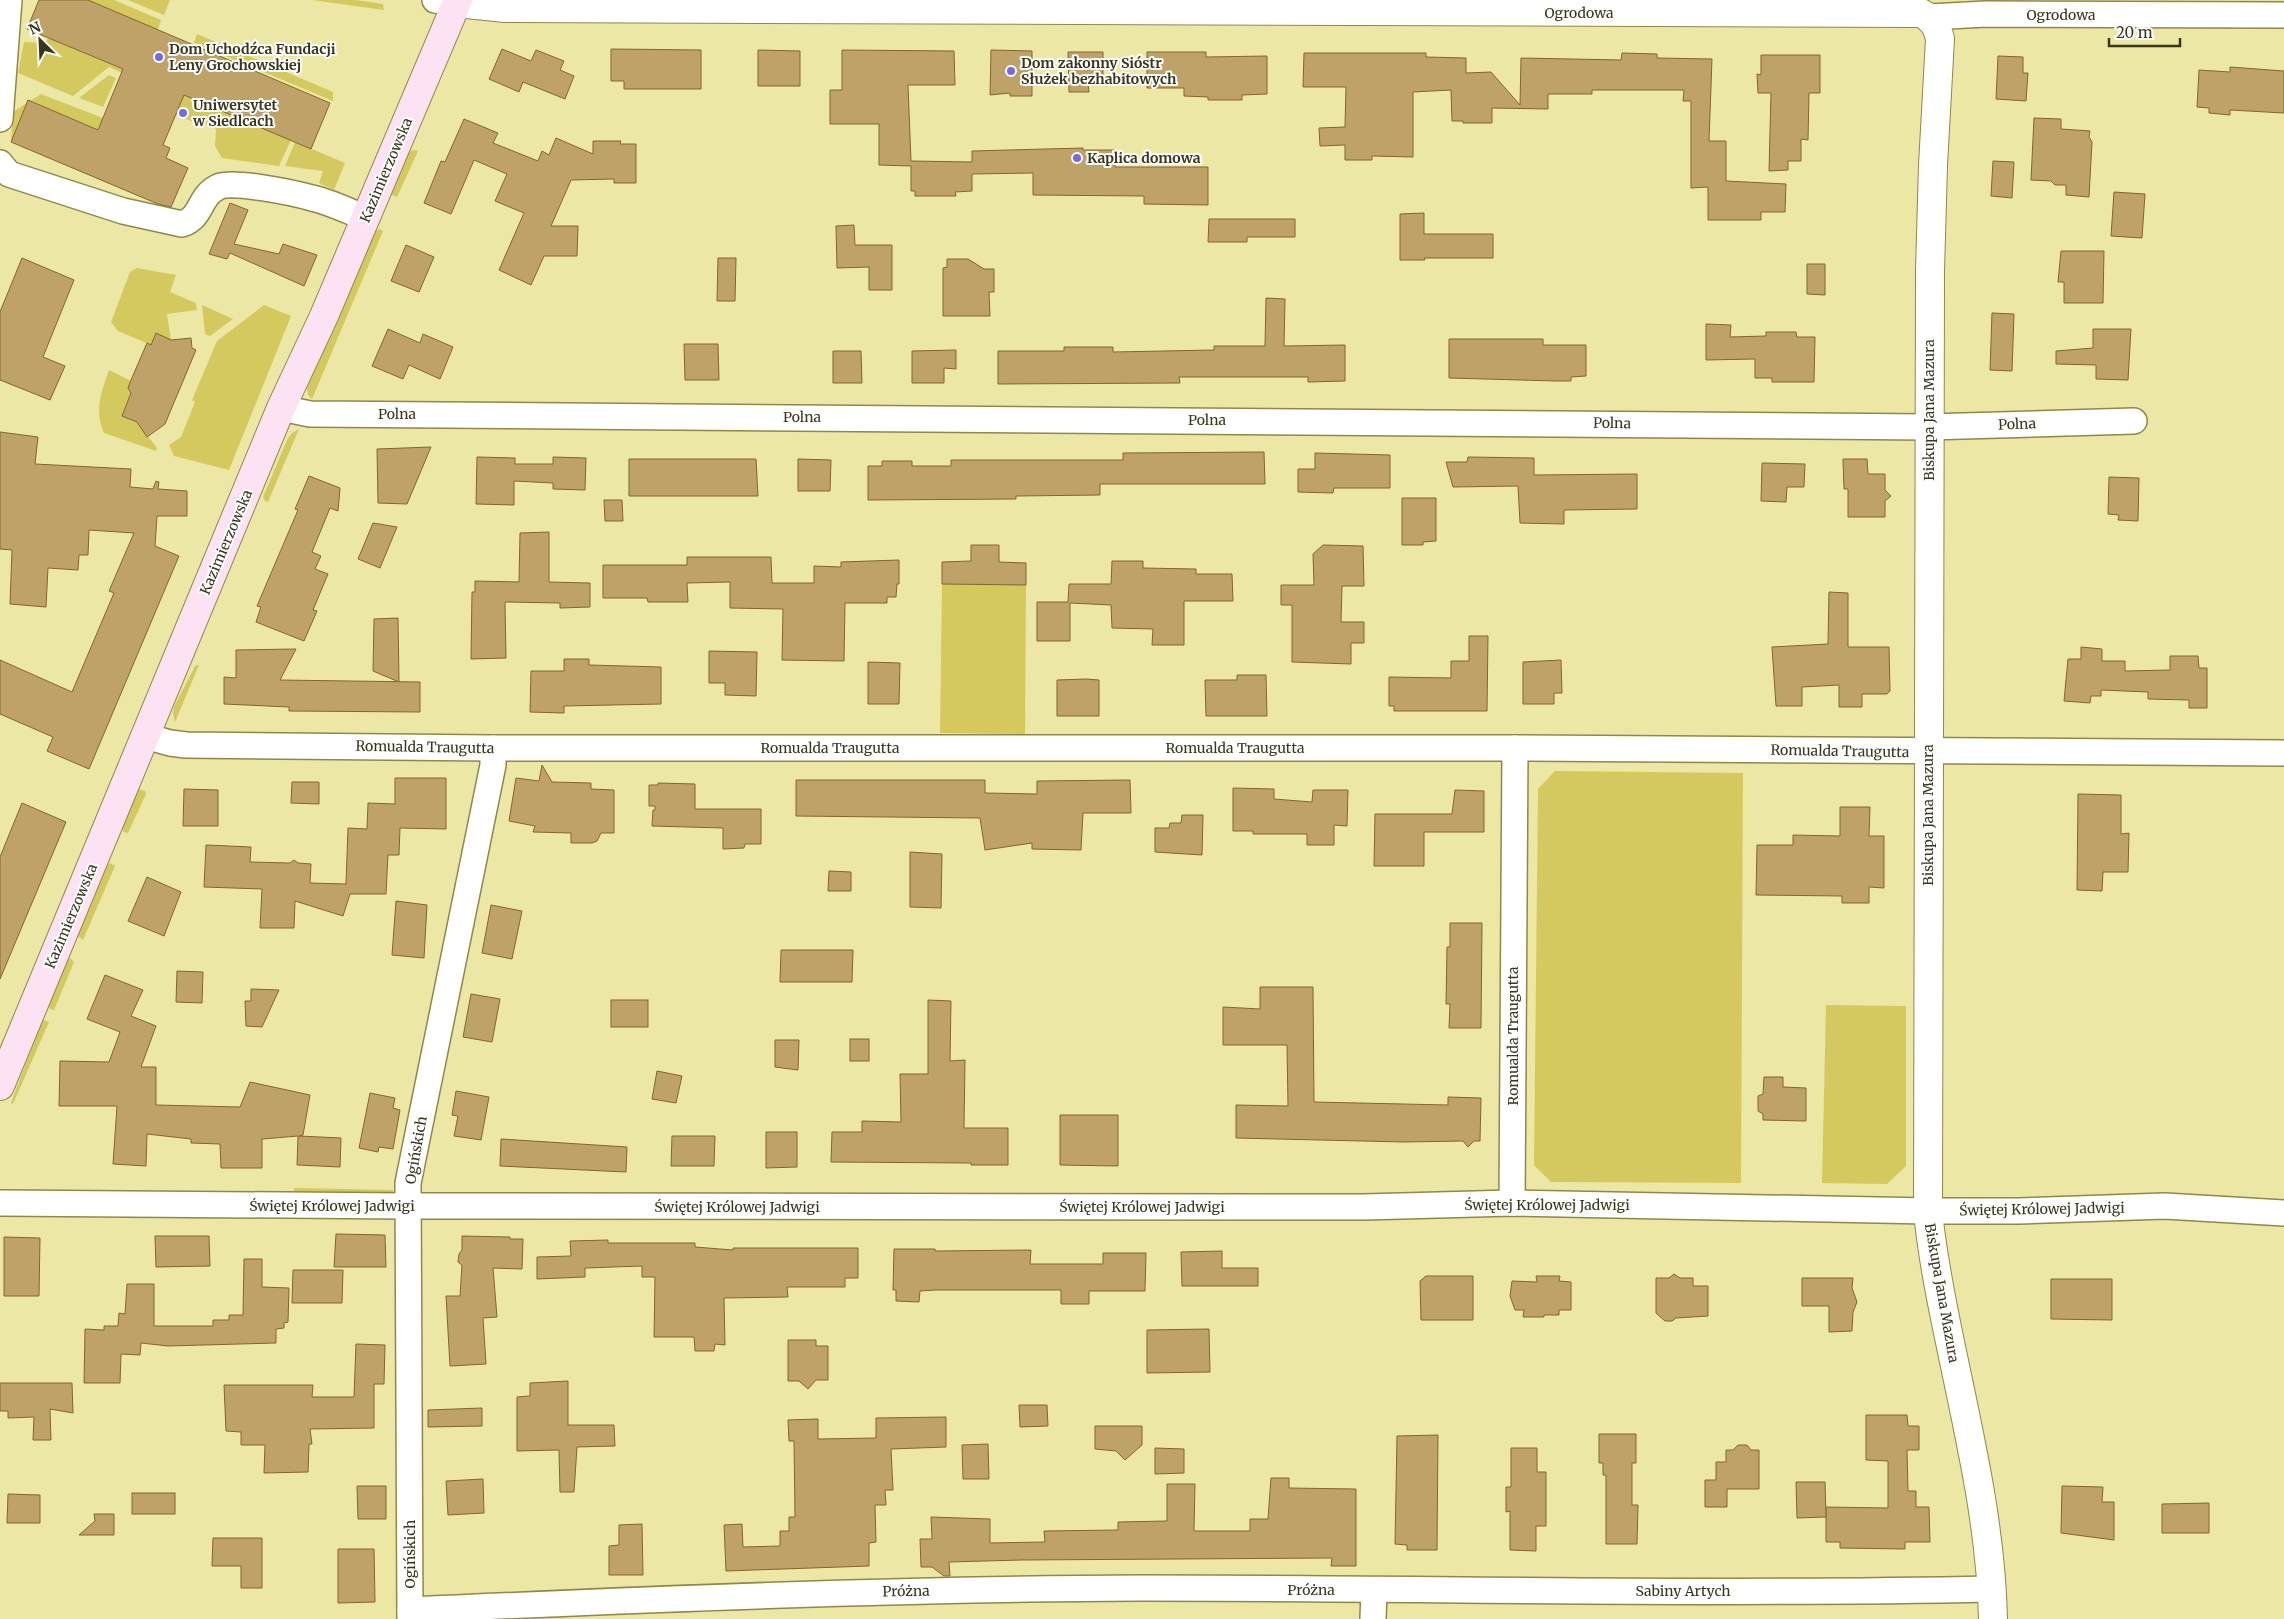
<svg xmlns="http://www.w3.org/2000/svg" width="2284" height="1619" font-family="Merriweather,serif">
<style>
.green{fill:#d4c95f}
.building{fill:#bfa267;stroke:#82662b}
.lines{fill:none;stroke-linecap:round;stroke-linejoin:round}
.minor-casing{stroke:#8e8849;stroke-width:28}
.tertiary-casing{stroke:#8e8849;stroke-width:30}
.secondary-casing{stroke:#8e8849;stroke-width:30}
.minor{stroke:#fff;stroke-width:25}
.tertiary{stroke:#fff;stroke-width:28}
.secondary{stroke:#fce2f2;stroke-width:28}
.poi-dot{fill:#7569e4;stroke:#fff;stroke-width:2}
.labels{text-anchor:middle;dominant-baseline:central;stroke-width:4;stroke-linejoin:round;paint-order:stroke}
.street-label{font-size:14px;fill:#38361c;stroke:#fff}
.poi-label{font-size:14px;font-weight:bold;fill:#38361c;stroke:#fff;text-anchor:start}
</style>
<rect width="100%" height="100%" fill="#ece7a5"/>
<!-- green -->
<g class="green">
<path d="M88,0H114L161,20L158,30Z"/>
<path d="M128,0H170L164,15Z"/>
<path d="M312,0H356L383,4L384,10Z"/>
<path d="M197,34L333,92V101L194,43Z"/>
<path d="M48,38L141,77L140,81L109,67L73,96L18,73L24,42L45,43Z"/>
<path d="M109,75L116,78L103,107L79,98Z"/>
<path d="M41,94L103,118L98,130L29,100L11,142L13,112Z"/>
<path d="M184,95L291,140L279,166L222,158L215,146L216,129L198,120L196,123L176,115Z"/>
<path d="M295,142L345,163L334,190L319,183L323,171L285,166Z"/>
<path d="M414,150L418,151L397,197L392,195L391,191L408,152Z"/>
<path d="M380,229L383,231L312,399L308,395L307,387L374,232Z"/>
<path d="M137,268L176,275L170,292L196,303L197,310L167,314L171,340L156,334L151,345L118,331L111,322L130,272Z"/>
<path d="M202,305L233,319L210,336L205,334Z"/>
<path d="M264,305L291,316L229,470L174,456L169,445L181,437L195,402L192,400L217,341Z"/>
<path d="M109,370L135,383L128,388L131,393L122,416L137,422L157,448L156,451L104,433C94,410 101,393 109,370Z"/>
<path d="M299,429L268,502L265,501L263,497L287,440L292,433Z"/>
<path d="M942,584L1026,585L1025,734L940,733Z"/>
<path d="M199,665L175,722L173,713L174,707L195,666Z"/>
<path d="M1555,771L1743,773L1741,1183L1551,1182L1534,1165L1538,789Z"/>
<path d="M138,789L145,791L146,794L128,833L124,832L121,828Z"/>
<path d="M110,863L115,866L83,940L77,935L107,865Z"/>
<path d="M70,958L74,962L54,1010L50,1009L48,1005L66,960Z"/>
<path d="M1826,1005L1906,1006V1166L1887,1184L1822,1183Z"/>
<path d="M44,1020L49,1022L13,1104L11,1103L42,1021Z"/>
<path d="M294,1188L393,1190V1193H294Z"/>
</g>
<!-- building -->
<g class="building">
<path d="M39,0H88L330,103L311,149L184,95L163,145L170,148L166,158L188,168L171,207L158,204L11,142L28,100L98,130L123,69L27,29Z"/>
<path d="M502,49L531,61L536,50L564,61L560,70L574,76L565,99L523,82L519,92L489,79Z"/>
<path d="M611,49L701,50V89H624V81H611Z"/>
<path d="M758,50L800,51V86H758Z"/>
<path d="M842,50L954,51L955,85H908L911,161L972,162V151L1083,148V150H1115V167H1208V205L1144,204V196L1033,195V173L972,174V191L955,192L956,196H915V191H911V166L879,165V124H830V90H842Z"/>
<path d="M991,50L1032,51V96H1010V93L990,95Z"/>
<path d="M1068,52H1103V83H1088L1089,92H1069Z"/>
<path d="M1147,52H1206V57L1267,56V94L1242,95V100H1208V97L1184,96V88H1147Z"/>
<path d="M1304,53H1426V57L1466,58V73L1491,72L1520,105L1521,58L1621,60L1622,53L1657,54V58L1712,59L1709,141H1726V181L1786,184L1785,212H1761V220H1708V187L1691,188V101H1683L1684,90H1592V94H1548V109L1492,108V123H1463V121H1452L1451,90L1413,92V157L1372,156V160H1345V145L1320,146L1319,128L1345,127L1346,87H1303Z"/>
<path d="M1761,55H1820V93H1809L1808,140L1801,139V161H1788V170L1769,171L1771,93H1758L1757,74L1761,75Z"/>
<path d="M1998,56L2023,57V73H2028L2026,101L1996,99Z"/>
<path d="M2230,67L2284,71V113L2230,110V115L2209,113V108L2197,107L2199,70L2230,72Z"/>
<path d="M2034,118L2061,119V129L2090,131L2089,137L2092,142L2089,197L2066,195V185H2055L2051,181L2031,180Z"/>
<path d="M464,119L498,133L493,143L538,161L542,151L549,155L556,138L593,154V141H621L620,144H636V183H614V179L571,180L551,226H578L577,256H544L531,285L499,270L524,213L495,201L507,174L474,160L451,214L424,203L441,161L445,162Z"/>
<path d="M1993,161L2014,162L2012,198L1991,196Z"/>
<path d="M2114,192L2145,194L2142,238L2111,236Z"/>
<path d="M230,203L248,210L234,244L279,254L283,244L317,255L304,286L230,253L227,259L209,254Z"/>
<path d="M1424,213V234H1493V258H1424L1425,260H1400V214Z"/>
<path d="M1209,219H1295V237H1247V242H1208Z"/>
<path d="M854,225L855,245H892V290H869V267L837,268L836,226Z"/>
<path d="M406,245L434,257L419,292L391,281Z"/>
<path d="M2061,251H2104L2103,303H2064V282H2058Z"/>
<path d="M22,258L74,280L43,357L65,366L50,400L0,380V312Z"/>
<path d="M718,258H736L735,301H717Z"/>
<path d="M947,259H968L984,269H994V292H989L990,316H943V268L947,267Z"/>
<path d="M1807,264H1825V295L1807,294Z"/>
<path d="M1266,298L1285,299L1284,346L1345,345V381L1308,382V377H1179L1180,383L998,384V351H1064V347H1113V352L1214,350V346H1265Z"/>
<path d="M1992,313L2014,314L2012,371L1990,370Z"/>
<path d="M1706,324L1731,325L1730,337L1766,336V332H1796L1797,337H1815L1814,382H1772V378H1755V359L1706,360Z"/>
<path d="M388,329L420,343L423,334L453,347L440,379L409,365L403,379L372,366Z"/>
<path d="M2093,329H2131L2128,380L2096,379V365L2056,364V351L2093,348Z"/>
<path d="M156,333L171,340L191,338L192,348L196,350L165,424L147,437L137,422L122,416L131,393L128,388L131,380L147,343L151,345Z"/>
<path d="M1449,339H1543V345H1586V376L1571,377V381H1556L1449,378Z"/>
<path d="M684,344H718L719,380H685Z"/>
<path d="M956,350V369L944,368V383H912V351Z"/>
<path d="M833,351H861L862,383H833Z"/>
<path d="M0,432L38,437L35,464L131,469L130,487L153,489L156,481L159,482L158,489L187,491V516H157L155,546L179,556L89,769L47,751L53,737L0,714V660L72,692L114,593L109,591L134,533L89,530L88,555H79L78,570L48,568L46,607L10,604L12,550L0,549Z"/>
<path d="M431,447L407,504L378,503L377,449Z"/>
<path d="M1264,452L1265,484H1100V495L1016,496V499L868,500V466H882V461H912V466H951V460H1123V453Z"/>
<path d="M1315,453L1390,455V488H1334L1333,493L1298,492V469H1315Z"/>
<path d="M477,457L515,458V464H553V457L586,458L585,490L553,489V483L514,481V505L476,504Z"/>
<path d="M1468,457L1534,458V475L1637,474V509L1564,510V524L1520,523L1518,486L1453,487L1446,462H1467Z"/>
<path d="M629,459H756L758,496H629Z"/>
<path d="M798,459L831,460L830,491H798Z"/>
<path d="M1843,459H1867L1868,474H1885V490L1891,496L1885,501V517H1848V489H1844Z"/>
<path d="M1762,463L1805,464L1804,487H1787L1786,502L1761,501Z"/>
<path d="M309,476L340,488L338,511L330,508L312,552L321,556L315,569L328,574L313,610L317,611L304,641L256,622L261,607L257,606L298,510L295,509Z"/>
<path d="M2109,477L2139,478L2138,521L2118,520L2119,515L2108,514Z"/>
<path d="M1402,498H1436V541L1423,542V545H1402Z"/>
<path d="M604,500H622L623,521H605Z"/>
<path d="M373,523L397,527L380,568L358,559Z"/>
<path d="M549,532V582L590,583V607L560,608V603L505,602L506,658L471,659L472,592H475V581L519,582L520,533Z"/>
<path d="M971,545H999V562L1026,563V585L942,584V562L971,561Z"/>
<path d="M1323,545L1363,546L1364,586H1342L1341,622H1364V643H1351V664L1292,662V605H1281V585H1314L1313,554Z"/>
<path d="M687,557H771L772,583H814V566L841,567V562L899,560V584H897L896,597H887V603H845L844,661L782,660L783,609L730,608V582L687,583L688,602H648L647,598H603V565H687Z"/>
<path d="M1112,561H1143V568L1196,569V574H1232L1233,601H1184V645H1152L1153,629L1112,628L1111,605L1070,603V641H1037V602H1068L1069,584H1111Z"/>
<path d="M1829,592L1848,593V647H1889L1890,691L1887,694H1862V707H1839V685L1802,687V706H1776L1772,647L1828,644Z"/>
<path d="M398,618L399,682L373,671L374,619Z"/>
<path d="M1469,636H1488L1487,711H1394V706H1389V677L1451,678V661H1469Z"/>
<path d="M2081,647L2102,649V661H2125V671L2170,670V656H2198L2199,668H2207V708H2189V700L2148,699V692L2101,690V696H2091L2090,703L2064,701L2068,659H2081Z"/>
<path d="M296,649L280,680L420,682V712L289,711V707L224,704V677L236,678V650Z"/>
<path d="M709,651L757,652L756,696L725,695V683H709Z"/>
<path d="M564,659H589V665L661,667V704L564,706V713L530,712L531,671H564Z"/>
<path d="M1561,660L1562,693H1554V704H1523V662Z"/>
<path d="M868,662L900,663L899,704H868Z"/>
<path d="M1237,675H1266L1267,716H1206L1205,680H1237Z"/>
<path d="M1086,679L1099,680V716H1057V680Z"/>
<path d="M542,765L552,782L591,783V789L614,790V833H601L597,841L592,843H571V833L533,832L535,826L509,821L516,778L539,781Z"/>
<path d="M395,778H446V829L400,828L399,855H388L386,894H350L343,916L295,901L294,928H260L262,889L204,887L206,845L251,847L250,862L290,863L294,860L298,863L311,864L310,883L346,884L348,828L367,829L368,803L395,804Z"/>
<path d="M796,780H985V793L1037,794V781L1130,780L1131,813H1083L1081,850L1032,849V843L985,850L980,818L796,816Z"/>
<path d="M292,782H319V804L291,803Z"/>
<path d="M658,783L695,784V809H761V844H745L744,848L723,849V828L652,826L653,810H655V806H649V785H658Z"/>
<path d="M1233,788L1274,789V799L1312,802L1313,790H1348L1347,826L1334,825V845H1307V834H1253V831H1233Z"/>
<path d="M184,789L218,790V826H183Z"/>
<path d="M1455,790L1484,791V832H1424V866H1374L1375,814H1452Z"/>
<path d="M2078,794L2121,795V834L2129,833L2128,872H2103L2102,891L2077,890Z"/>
<path d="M22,803L66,822L0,979V857Z"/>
<path d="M1840,807H1870L1869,836H1884V888L1869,887V903H1842V896L1756,895L1757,845H1793V835L1840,836Z"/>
<path d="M1182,815H1203L1202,855L1155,852V828H1169L1170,823H1181Z"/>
<path d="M910,852L942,854L941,908L910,907Z"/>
<path d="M829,871L851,872V891H828Z"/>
<path d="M147,877L181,892L164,936L128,921Z"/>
<path d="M396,901L427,905L424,958L392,955Z"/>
<path d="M491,905L522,911L512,959L482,953Z"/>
<path d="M1450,923H1482L1481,1028H1449L1450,1004H1446L1447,947H1450Z"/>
<path d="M781,950H853L852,982H780Z"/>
<path d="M177,971L203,972L202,1003L176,1002Z"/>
<path d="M105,975L143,990L131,1016L156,1026L141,1067H156V1105L240,1107L250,1082L310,1095L303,1135L299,1136L341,1138L340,1167L297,1165L298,1136L262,1139V1168H221L220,1144L191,1143V1139L147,1134L146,1166L113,1164L117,1106H59L60,1061L109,1062L120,1032L87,1019Z"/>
<path d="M1260,987H1313L1314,1102L1448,1105V1097L1481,1098L1480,1141H1474L1468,1147L1463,1141L1404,1142L1236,1138V1105L1288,1106L1287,1045H1223V1007L1260,1009Z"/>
<path d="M251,989L279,990L262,1027L246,1026L245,1001H251Z"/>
<path d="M471,994L500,999L492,1042L463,1037Z"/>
<rect x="611" y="1000" width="37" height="27"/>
<path d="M928,1000L951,1001L950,1061L965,1060L964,1128H1008V1165H971V1163L831,1162L832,1132H862V1121L901,1122L900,1074H928Z"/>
<rect x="850" y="1039" width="19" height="22"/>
<path d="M775,1040H799L798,1070L775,1067Z"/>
<path d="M657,1071L682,1076L676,1103L652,1099Z"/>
<path d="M1764,1077H1783V1087L1806,1088V1121L1763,1120V1114L1758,1111V1096L1763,1094Z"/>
<path d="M456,1091L489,1097L481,1140L454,1136L458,1116L452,1115Z"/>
<path d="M370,1093L395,1098L393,1108L400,1110L393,1149L379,1147L378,1152L359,1148Z"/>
<path d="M1060,1115H1118V1166L1060,1165Z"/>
<path d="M766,1132H797V1167L766,1168Z"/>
<path d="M672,1136H715L714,1166H671Z"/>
<path d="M501,1139L627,1147L626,1172L500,1166Z"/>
<path d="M336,1234L385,1235L386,1267H334Z"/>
<path d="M155,1236H209L210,1266L156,1267Z"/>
<path d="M462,1236L510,1237V1239H523L522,1269L493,1268L497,1317L483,1318L486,1364L450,1366L446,1296H460L462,1265L458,1262L459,1254L462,1250Z"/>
<path d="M4,1237L40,1238L39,1296H4Z"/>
<path d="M608,1240V1243H695V1247L733,1250V1248H858V1278H845V1287H787L788,1297L724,1298L725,1345L715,1344L714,1351H695L694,1337H654L655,1277H642V1266L585,1268V1277L537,1279V1257L571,1256L570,1241Z"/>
<path d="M894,1249H935V1251L1031,1250L1030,1264H1103V1253H1146L1145,1291H1089V1304H1061V1290H936L920,1291L919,1302L896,1301V1290H893Z"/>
<path d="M1222,1251V1268H1258V1286H1182L1181,1252Z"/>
<path d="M244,1259H262V1287L289,1288L288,1322L284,1323V1328L276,1329V1343L168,1346L141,1343L140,1355L121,1354L120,1383H84L85,1329L104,1330V1326H118L119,1313L125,1314L127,1284H154V1326H213V1320H229V1315H243Z"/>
<path d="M293,1270H343L342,1303H292Z"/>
<path d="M1674,1274L1680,1278H1693V1286H1708V1316L1676,1318L1672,1321H1665L1656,1313V1278H1669Z"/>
<path d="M1426,1276H1473V1320H1421L1420,1281Z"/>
<path d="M1536,1276H1560L1559,1281L1571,1282V1310H1559V1315H1544V1317H1523L1524,1310H1515L1510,1296L1512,1281L1537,1282Z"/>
<path d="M1802,1278H1853L1852,1288L1857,1302L1853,1312L1852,1331L1829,1332V1306H1802Z"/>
<path d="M2051,1279H2112V1320L2051,1319Z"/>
<path d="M1209,1329L1210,1372L1147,1373V1330Z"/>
<path d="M788,1340H816V1346H828V1380H816L808,1389L799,1381H788Z"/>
<path d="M356,1344L385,1345L384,1384H374V1428L310,1429L312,1444H309L308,1472L264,1473L265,1445H241V1432L226,1431L224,1385H313L312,1397H354Z"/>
<path d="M568,1381V1425H614L615,1446L577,1447L574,1492H560L559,1450L517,1451V1397L530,1396V1383Z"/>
<path d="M0,1383H72L73,1413L50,1409L51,1440H33L34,1417L8,1418V1411H0Z"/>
<path d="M1019,1405H1047L1048,1426L1020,1427Z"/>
<path d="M482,1408V1426L428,1427V1410Z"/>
<path d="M1866,1415H1907L1908,1426H1919V1450H1907L1908,1491H1916V1507H1929L1930,1542H1905V1549L1840,1548V1542H1826V1507L1888,1508V1461L1866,1460Z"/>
<path d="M946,1417V1447L891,1449L893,1490H885L886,1505H875L876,1542L869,1543V1566L726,1571L724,1525L742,1524L743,1547L780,1546V1531H789V1517H795L794,1441H789L788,1420L818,1419V1439L876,1438V1418Z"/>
<path d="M1095,1426H1142V1445L1125,1460L1116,1451L1095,1449Z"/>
<path d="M1599,1434H1636V1463H1632V1505H1638L1637,1544H1606V1475H1603V1463H1599Z"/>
<path d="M1438,1435L1437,1550H1407V1545L1395,1544L1397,1436Z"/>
<path d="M988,1444L989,1479H963L962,1445Z"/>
<path d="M1738,1445H1747L1751,1450H1759V1489H1727V1507H1705V1480H1716V1462H1726V1450H1733Z"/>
<path d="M1155,1448L1184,1449V1473L1155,1474Z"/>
<path d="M1511,1448H1537V1472H1546V1526H1536V1551L1510,1550V1511L1506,1512V1487H1511Z"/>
<path d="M1271,1478H1289V1488L1356,1489V1566H1331L1332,1558L1022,1560L949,1562L950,1576H944L932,1567H921L920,1539H932L931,1517L990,1519V1543L1045,1542L1044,1531L1118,1530V1522L1167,1521V1484H1195L1194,1531H1250V1519H1268Z"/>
<path d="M483,1479L484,1513L448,1515L446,1481Z"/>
<path d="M1796,1482H1825L1826,1517L1797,1518Z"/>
<path d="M357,1486H386V1519H358Z"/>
<path d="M2062,1486L2103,1487L2102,1502H2114V1540L2061,1533Z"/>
<rect x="132" y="1493" width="43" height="21"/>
<path d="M8,1494L40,1495V1523H7Z"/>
<path d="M2209,1503V1533H2162V1504Z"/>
<path d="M94,1514H114V1535H79L95,1521Z"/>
<path d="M642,1524L643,1575H609V1546L619,1545V1525Z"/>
<path d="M213,1538H262V1588H241V1566H212Z"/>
<path d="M338,1549H374L375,1602L338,1603Z"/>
</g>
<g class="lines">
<!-- minor casing -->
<g class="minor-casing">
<g id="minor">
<path d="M435,0L457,3"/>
<path d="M1929,17L1986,14L2284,15"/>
<path d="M0,119L9,0"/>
<path d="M0,163L9,174L123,211L182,224C203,217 198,197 218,187C233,180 294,193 312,198C330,202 348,211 366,218"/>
<path d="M281,408L310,414L1928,427L2134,421"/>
<path d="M145,736L170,743L186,745L493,748H1515L2284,753"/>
<path d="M0,1203L408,1206L1364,1207L1512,1203L1928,1211H2019L2165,1206L2284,1213"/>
<path d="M1512,1203L1515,748"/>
<path d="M410,1610C654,1599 897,1589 1141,1588C1425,1588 1709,1595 1992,1589"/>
<path d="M410,1619L408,1183L493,765V748"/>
<path d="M1373,1619L1374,1590"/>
</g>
</g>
<!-- tertiary casing -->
<g class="tertiary-casing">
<path id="tertiary" d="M457,3L505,8L1921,13C1933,19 1937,26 1940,39L1933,165L1930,271L1928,1211C1932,1255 1941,1299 1950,1342C1969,1434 1991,1525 1993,1619"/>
</g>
<!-- secondary casing -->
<g class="secondary-casing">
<path id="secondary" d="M0,1086L281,408L324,316L458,0"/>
</g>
<!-- minor -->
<use href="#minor" class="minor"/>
<!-- tertiary -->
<use href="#tertiary" class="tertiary"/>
<!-- secondary -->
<use href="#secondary" class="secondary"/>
</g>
<!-- markers -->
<g class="poi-dot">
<circle cx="159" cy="57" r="5"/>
<circle cx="1011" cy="71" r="5"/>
<circle cx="183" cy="113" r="5"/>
<circle cx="1077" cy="158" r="5"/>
</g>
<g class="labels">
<!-- street labels -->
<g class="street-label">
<text x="1579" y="13">Ogrodowa</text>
<text x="2061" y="15">Ogrodowa</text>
<text transform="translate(386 170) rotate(-67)">Kazimierzowska</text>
<text transform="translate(1929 410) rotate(-90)">Biskupa Jana Mazura</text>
<text x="397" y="414">Polna</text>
<text x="802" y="417">Polna</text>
<text x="1207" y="420">Polna</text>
<text transform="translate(1612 423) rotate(1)">Polna</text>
<text transform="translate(2017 424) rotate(-2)">Polna</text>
<text transform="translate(226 542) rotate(-67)">Kazimierzowska</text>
<text transform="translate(425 747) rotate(1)">Romualda Traugutta</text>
<text x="830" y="748">Romualda Traugutta</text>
<text x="1235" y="748">Romualda Traugutta</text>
<text transform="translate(1840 751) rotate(1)">Romualda Traugutta</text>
<text transform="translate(1928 815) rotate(-90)">Biskupa Jana Mazura</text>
<text transform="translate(71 916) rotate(-67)">Kazimierzowska</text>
<text transform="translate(1513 1036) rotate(-90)">Romualda Traugutta</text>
<text transform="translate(416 1150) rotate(-80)">Ogińskich</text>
<text x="1547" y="1205">Świętej Królowej Jadwigi</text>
<text x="332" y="1206">Świętej Królowej Jadwigi</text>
<text x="737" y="1207">Świętej Królowej Jadwigi</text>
<text x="1142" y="1207">Świętej Królowej Jadwigi</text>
<text transform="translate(2042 1209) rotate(-1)">Świętej Królowej Jadwigi</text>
<text transform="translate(1942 1293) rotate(80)">Biskupa Jana Mazura</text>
<text transform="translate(410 1554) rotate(-90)">Ogińskich</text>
<text x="1311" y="1590">Próżna</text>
<text transform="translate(906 1591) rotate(-1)">Próżna</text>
<text x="1683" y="1591">Sabiny Artych</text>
</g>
<!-- poi labels -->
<g class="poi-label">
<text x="169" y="49">Dom Uchodźca Fundacji<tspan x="169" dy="16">Leny Grochowskiej</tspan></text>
<text x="1021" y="63">Dom zakonny Sióstr<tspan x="1021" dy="16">Służek bezhabitowych</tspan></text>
<text x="193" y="105">Uniwersytet<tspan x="193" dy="16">w Siedlcach</tspan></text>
<text x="1087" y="158">Kaplica domowa</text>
</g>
</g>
<!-- north arrow -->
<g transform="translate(40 40) rotate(336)" stroke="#ffffff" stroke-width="4" paint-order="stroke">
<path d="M0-4L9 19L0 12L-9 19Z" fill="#38361c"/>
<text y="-8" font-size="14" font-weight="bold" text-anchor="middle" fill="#38361c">N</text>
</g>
<!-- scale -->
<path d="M2109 38v8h71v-8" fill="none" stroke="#38361c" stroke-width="2.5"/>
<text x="2116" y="38" font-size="15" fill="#38361c" stroke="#ffffff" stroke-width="4" paint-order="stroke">20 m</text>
</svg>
